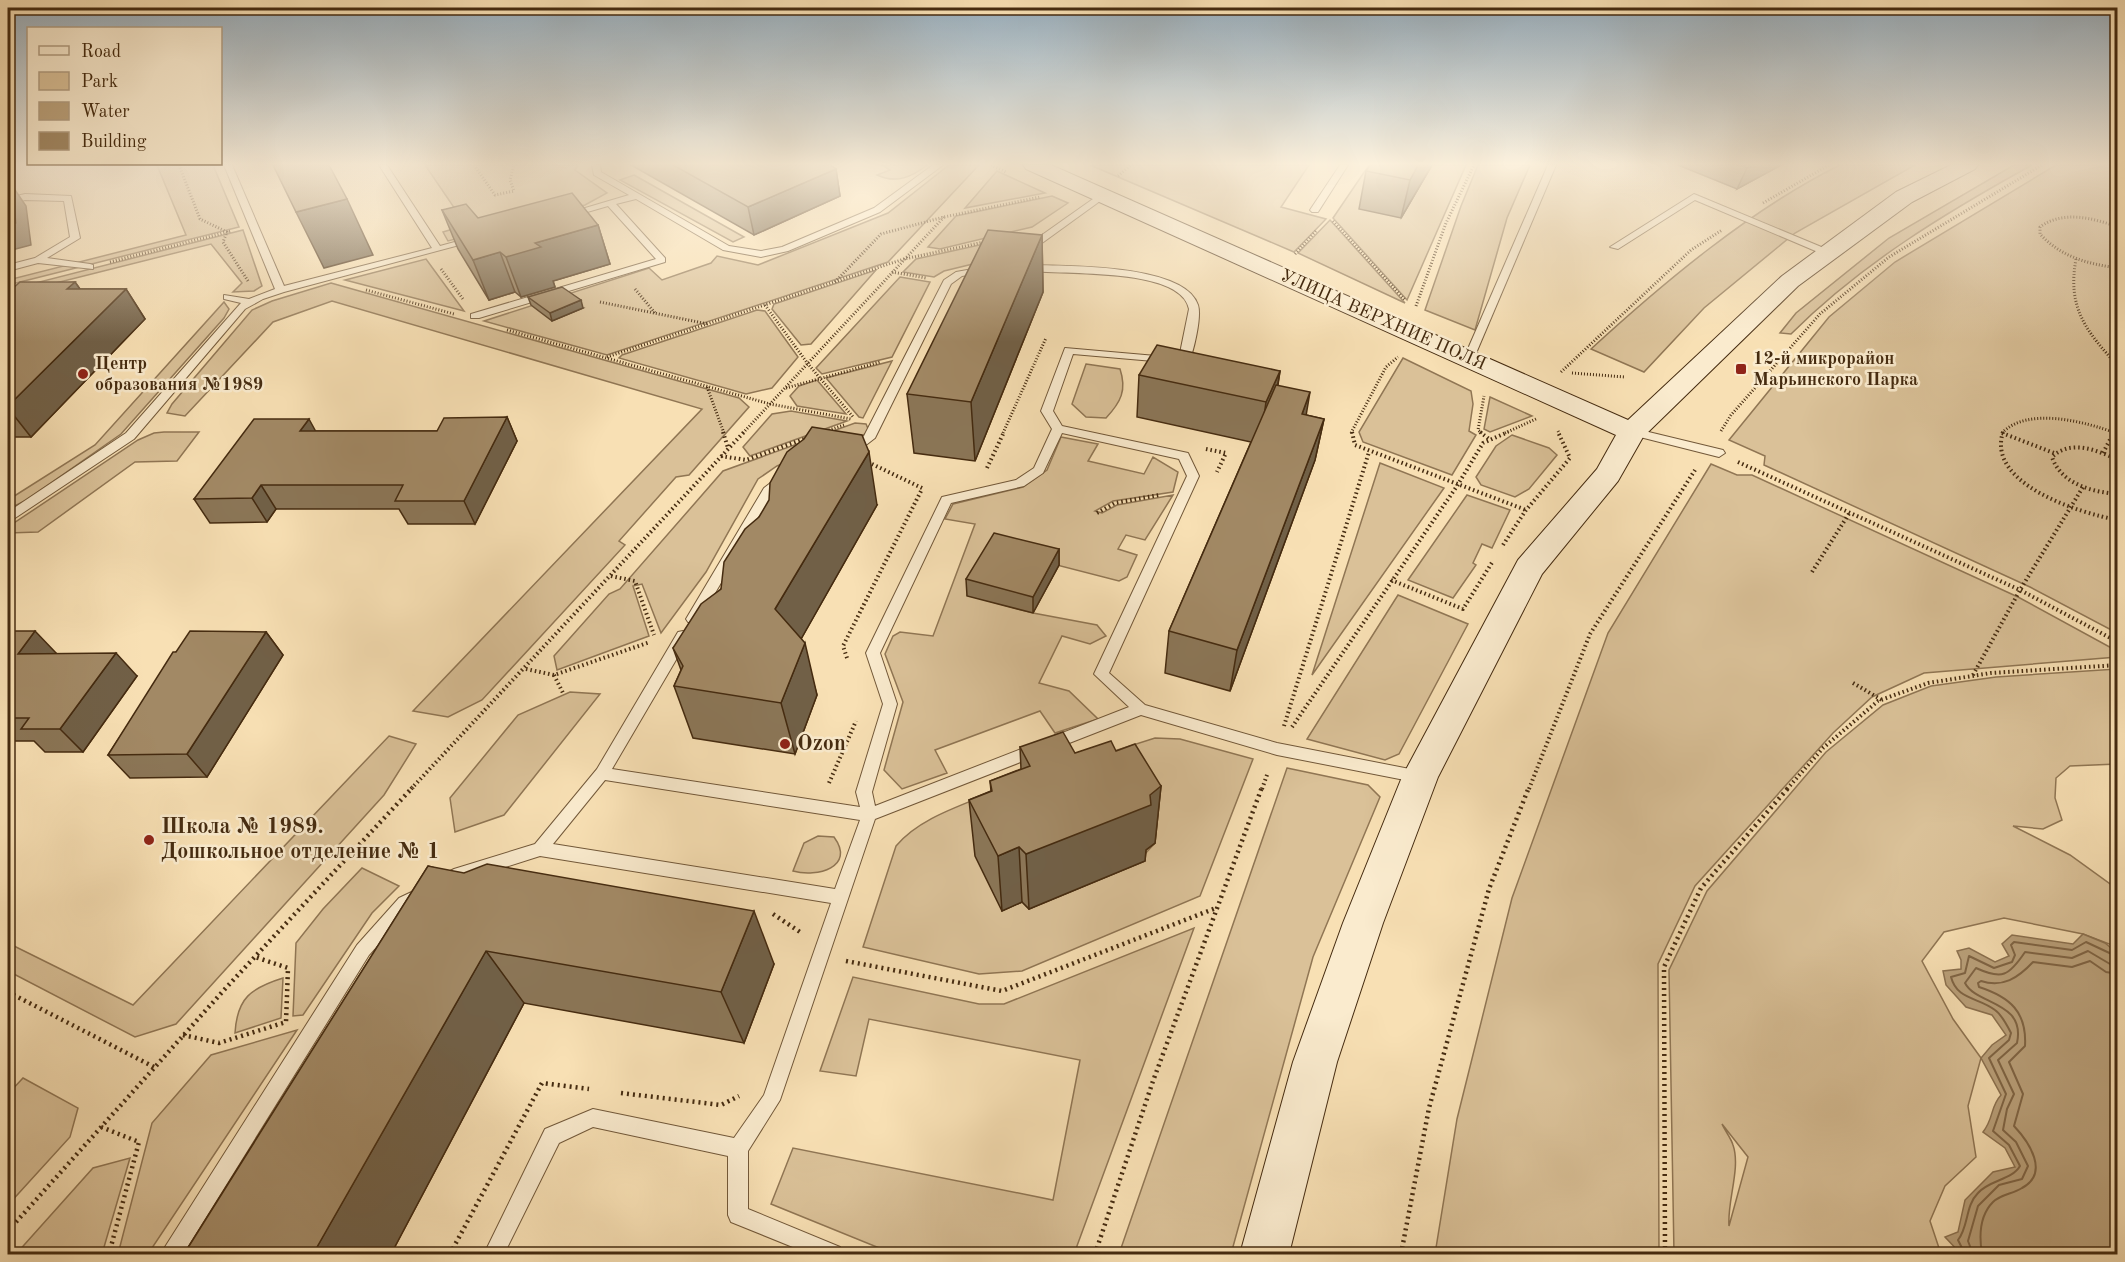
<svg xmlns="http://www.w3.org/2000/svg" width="2125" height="1262" font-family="'Old Standard TT',serif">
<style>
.green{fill:#dac198;stroke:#907654;stroke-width:1.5;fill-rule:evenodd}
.water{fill:#bba27c;stroke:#8c7251;stroke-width:1.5}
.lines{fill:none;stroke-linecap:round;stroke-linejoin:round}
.shore{stroke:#806646;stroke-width:2}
.lane-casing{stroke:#725839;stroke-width:2}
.secondary-casing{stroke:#452b10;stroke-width:2}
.path-far2{stroke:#452b10;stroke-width:3;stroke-dasharray:1 2;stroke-linecap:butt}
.path-far1{stroke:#452b10;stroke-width:4;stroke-dasharray:1.5 3;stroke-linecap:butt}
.path{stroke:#452b10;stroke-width:4.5;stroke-dasharray:2 4;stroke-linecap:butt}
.lane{fill:#faebce;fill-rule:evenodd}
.secondary{fill:#faebce;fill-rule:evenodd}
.wall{fill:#8b7657;stroke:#452b10;stroke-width:1.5}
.shaded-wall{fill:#716047;stroke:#452b10;stroke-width:1.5}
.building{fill:#a28965;stroke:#452b10;stroke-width:1.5}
.poi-dot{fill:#8f2418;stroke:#faebce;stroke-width:2}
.labels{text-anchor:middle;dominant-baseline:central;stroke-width:5;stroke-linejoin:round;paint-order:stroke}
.far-street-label{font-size:18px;fill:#452b10;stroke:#faebce}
.far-poi-label{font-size:18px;font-weight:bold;fill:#452b10;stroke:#faebce;text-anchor:start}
.poi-label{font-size:22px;font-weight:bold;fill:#452b10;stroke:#faebce;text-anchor:start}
</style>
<rect width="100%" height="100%" fill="#f8e0b4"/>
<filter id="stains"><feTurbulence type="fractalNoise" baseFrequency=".00333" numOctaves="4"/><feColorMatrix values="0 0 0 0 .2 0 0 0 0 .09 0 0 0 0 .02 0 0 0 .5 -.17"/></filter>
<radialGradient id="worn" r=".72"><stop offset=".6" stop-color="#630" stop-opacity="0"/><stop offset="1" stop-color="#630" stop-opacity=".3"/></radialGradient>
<!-- green -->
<g class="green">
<path d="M157,165H213L239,227L8,285V280L186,235Z"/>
<path d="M425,165H578L575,170L607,193L585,205L448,241L443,232L466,225Z"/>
<path d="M882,165H927C912,177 896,184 877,175L890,170Z"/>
<path d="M949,165H979L888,262L607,355L484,321L649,268L662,280L711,263L717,256L758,265L888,213Z"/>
<path d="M1090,165H1309L1281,207L1326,219L1294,252Z"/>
<path d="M1369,165H1387L1401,218L1432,165H1466L1407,300L1333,218Z"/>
<path d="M1478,165H1530L1507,218L1475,330L1425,310L1461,206Z"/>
<path d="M1840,165H1915L1795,233L1704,308L1644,372L1591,349C1663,283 1751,209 1840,165Z"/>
<path d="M2014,165H2032C1945,213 1861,264 1791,334L1780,333L1796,313L1889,238Z"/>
<path d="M2056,165H2117V633L2030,587L1764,465L1765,456L1729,440L1829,317L1895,262Z"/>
<path d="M997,171L1045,193L965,208Z"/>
<path d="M634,175L744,237L733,242L620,180Z"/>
<path d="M1052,196L1068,203L1032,227L940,249L928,247L956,216Z"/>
<path d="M1330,220L1405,303L1298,253Z"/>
<path d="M243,230L262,286L254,291L233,292L242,283L211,244L8,295V290Z"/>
<path d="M1020,236L981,262L944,271L934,277L903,272L916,259Z"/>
<path d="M426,259L464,311L345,280Z"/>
<path d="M876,270L811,344L801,345L772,309L774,304Z"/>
<path d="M900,277L930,282L892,357L822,374L816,368Z"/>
<path d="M331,283L739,398L749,407L689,475L676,477L619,541L625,545L482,700L448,717L413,711L702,409L332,301L273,322L185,416L167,413L172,404L252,310L272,301Z"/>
<path d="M224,302L229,309L224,318L121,434L25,501L8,509V500L95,445Z"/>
<path d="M757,310L765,311L798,357L772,388L746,394L619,358L622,355Z"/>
<path d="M1403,358L1471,391L1473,404L1469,431L1476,435L1452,475L1363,442L1359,432Z"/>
<path d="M892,361L863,418L859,417L826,378Z"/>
<path d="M1086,364L1120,369C1127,390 1121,402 1106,418L1086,417L1072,404Z"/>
<path d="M817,380L846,414L797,406L790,396L799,386Z"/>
<path d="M1490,397L1532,416L1490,432L1484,429Z"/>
<path d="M791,411L847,421L750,456L743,447L772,414Z"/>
<path d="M855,423L866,424L869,431L848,445L801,456L777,466L758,479L706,572L661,633L642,584L633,586L649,636L557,670L554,656L609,594L620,589L723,471Z"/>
<path d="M164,432H199L177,461L135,462L38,532L8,533V527L138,440L154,433Z"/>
<path d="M1512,435L1549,448L1557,455L1529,489L1515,497L1481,485L1476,477L1496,446Z"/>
<path d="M1061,437L1098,444L1088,461L1144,474L1153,457L1178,472L1173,492L1113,501L1095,511L1102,513L1117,505L1173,495L1145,540L1126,535L1118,549L1137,555L1127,577L1119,581L995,549L967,595L1033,613L1097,625L1106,636L1090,644L1062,636L1039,683L1069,691L1098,719L1055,733L1040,711L935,750L947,773L902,789L884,770L903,702L885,654L893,636L900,632L933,636L975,524L945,519L953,504L1023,487L1047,470Z"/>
<path d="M1380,463L1444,488L1312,675Z"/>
<path d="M1711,464L1737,475H1752L2018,597L2117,651V657L1924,673L1872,697L1833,733L1695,886L1658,964L1659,1254H1435L1457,1119L1512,898L1608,633Z"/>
<path d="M1467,495L1510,510L1492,548L1482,544L1473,563L1476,565L1453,598L1408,580Z"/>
<path d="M1398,595L1468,624L1399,754L1385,760L1307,739Z"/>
<path d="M2117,669V764L2070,766L2056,778L2055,798L2062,820L2043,829L2013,826L2070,855L2117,889V947L2083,934L2004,918L1944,932L1922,961L1953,1019L1981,1058L1968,1106L1976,1157L1945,1186L1930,1221L1941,1254H1674L1669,970L1707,891L1826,752L1883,705L1931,686L1996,677ZM1722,1124L1748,1157L1729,1226C1727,1201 1741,1168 1733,1145C1731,1138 1725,1131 1722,1124Z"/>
<path d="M570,692L600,694L504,815L455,832L450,798L518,715Z"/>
<path d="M389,736L416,744L384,795L176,1024L135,1037L8,971V943L133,1005Z"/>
<path d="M1155,738L1180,739L1253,759L1200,896L1022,971L979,974L863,947L896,846C920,817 964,805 998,790L1002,910L1022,902L1029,909L1145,854L1155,843L1067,766Z"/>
<path d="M1287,768L1368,785L1380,797L1313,957L1231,1254H1119Z"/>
<path d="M818,836L834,837C856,867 817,878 793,871L804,843Z"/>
<path d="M362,868L399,886L372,913L303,1015L293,1016L296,943L323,909Z"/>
<path d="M1194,928L1074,1254H894L771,1204L793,1148L1053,1200L1080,1060L869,1019L856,1076L820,1071L853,977L979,1004H1004Z"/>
<path d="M283,978L281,1018L235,1033C237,998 251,988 283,978Z"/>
<path d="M297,1030L148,1254H118L152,1123L211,1055Z"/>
<path d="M23,1078L78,1108L70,1137L8,1205V1094Z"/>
<path d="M130,1158L102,1254H16L93,1168Z"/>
</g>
<!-- water -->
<path class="water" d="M2083,934L2105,943L2117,953V1254H1961L1945,1237L1958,1232L1965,1200L1993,1172L2015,1167L2005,1148L1983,1132C1994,1118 1990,1107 2001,1095L1981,1058L1992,1045L2006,1035L1992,1015L1966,1007L1946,985L1943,971L1961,969V960L1957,951L1969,948L1995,962L2009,956L2002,944L2012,935L2073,944Z"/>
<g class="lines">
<!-- shore -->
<g class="shore">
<path d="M1965,1254L1958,1240C1969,1226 1965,1206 1978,1193C1989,1180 2012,1180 2020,1166L2009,1145L1993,1131L2006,1094L1989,1058L2009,1040L2011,1033C2007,1025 2002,1015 1995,1010C1978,997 1957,1000 1951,977L1965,973L1969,956L1994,968L2012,962L2015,955L2011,945L2014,942L2072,950L2086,942L2118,957"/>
<path d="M1973,1254L1968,1241L1978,1206L1999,1185L2022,1179L2028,1166L2016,1142L2003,1130L2007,1109L2014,1094L1998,1060L2017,1043C2026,1001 1976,1005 1965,983L1976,968C2002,980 2009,976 2025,952L2072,958L2088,951L2110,964L2118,965"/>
<path d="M1982,1254C1979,1236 1979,1216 1993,1202C2001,1194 2013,1194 2022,1188C2050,1173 2029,1142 2014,1126L2023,1094L2009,1062L2025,1046C2027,1012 2010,997 1979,987L1978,983L1981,981C2003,988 2018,978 2033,962L2072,967L2090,961L2106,972L2118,974"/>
</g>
<!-- lane casing -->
<g class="lane-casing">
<g id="lane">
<path d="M224,165H232L284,286L432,248L379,165H387L440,246L473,237L478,240L284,292L263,299L245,309L134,439L12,520L8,521V512L126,433L241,303L224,299V295L249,299L275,289Z"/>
<path d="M592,165H600L601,172L729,246L761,251L782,247L874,208L933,165H943L880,212L788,251L761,257L723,250L636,199L616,204L665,258V262L479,318H471V314L656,259L608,206L570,217L565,214L629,195L594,175Z"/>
<path d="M1340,165H1348L1318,212H1312L1310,210Z"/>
<path d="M1548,165H1556L1474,358L1469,361L1465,360L1464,358Z"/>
<path d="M25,194L71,196L80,238L47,258L90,264L93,265V269L38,263L8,271V265L35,258L70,237L64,201L25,200L8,204V198Z"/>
<path d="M1100,194L1107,196L1031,251H1025V247Z"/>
<path d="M1694,194L1831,251L1833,253L1825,255L1695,200L1618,249L1610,247Z"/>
<path d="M1024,265C1061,266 1185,263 1198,305C1202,317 1193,354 1188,364L1073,354L1053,411L1062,426L1188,453L1199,476L1109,673L1145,705L1277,743L1420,771L1425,773L1428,777L1425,781L1420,783L1277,755L1141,715L875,819L780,1100L748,1151V1209L840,1247L843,1254H810L731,1222L728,1215V1156L593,1127L559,1143L504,1254H484L545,1129L593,1109L734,1138L764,1095L831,903L540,856L465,880L447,888L441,886L439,881L441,876L454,869L535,844L597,769L678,632L683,631L690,636L612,769L860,807L856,792L883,704L866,653L942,497L1016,480L1034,468L1052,429L1041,411L1065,348L1179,358L1189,309C1181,265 1053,276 1021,270V266ZM1062,433L1179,459L1187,476L1094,674L1129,707L875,806L872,792L897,704L880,653L951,503L1024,486L1043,473ZM605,780L860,820L835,889L553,844Z"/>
<path d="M984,267L987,268V272L962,276L951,284L875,438L853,455H845L843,452L845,449L864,436L944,280L956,272Z"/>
<path d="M1632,428L1723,450L1725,453L1719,457L1628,434L1626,432Z"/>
<path d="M781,475L787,479L775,491L698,622H688L686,619L764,488Z"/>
<path d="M420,888L426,890L428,895L426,900L411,908L369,955L183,1254H162L165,1247L357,945L399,898Z"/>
</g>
</g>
<!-- secondary casing -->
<g class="secondary-casing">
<path id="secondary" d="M1023,165H1051L1628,420L1782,276L1896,192L1951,165H1978L1975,169L1912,202L1798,286L1643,437L1618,481L1542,574L1438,777L1383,923L1337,1062L1289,1254H1240L1293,1062L1343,923L1402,777L1518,560L1597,469L1616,435L1026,169Z"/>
</g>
<!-- path-far2 -->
<g class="path-far2">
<path d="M179,165L200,219L227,232L223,242L248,281"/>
<path d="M474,165L495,195L514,191L510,180L514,165"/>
<path d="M991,165L1006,172"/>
<path d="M1118,176L1131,165"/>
<path d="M1763,203L1829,165"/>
<path d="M1333,221L1405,300"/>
<path d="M2118,227C2093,218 2063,210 2040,227V234C2061,257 2088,264 2118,268"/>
<path d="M1295,254L1316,231"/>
<path d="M2076,259C2067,308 2086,331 2118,366"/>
<path d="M110,262L231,231"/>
<path d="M441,269L463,299"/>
<path d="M892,272L926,278"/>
<path d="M835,282L881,234L944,217L1040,197"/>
<path d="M635,289L655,313"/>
<path d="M366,290L454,314"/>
<path d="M600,302L708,324"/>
<path d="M765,305L808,364L854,418"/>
<path d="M1416,306L1446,223L1474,165"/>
<path d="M507,330L770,404L851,419"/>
<path d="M607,357L904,259L984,242"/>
<path d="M1561,372L1691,250L1722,230"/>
<path d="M1572,373L1625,377"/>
<path d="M707,387L724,433"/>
<path d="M786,388L880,362"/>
<path d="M826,431L844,425"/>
<path d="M1558,431L1559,433"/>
<path d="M1721,431L1731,415L1820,314L1889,257L2042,165"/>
<path d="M743,433L944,217"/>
<path d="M1003,433L1046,338"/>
<path d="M1351,433L1386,367L1398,357"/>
<path d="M1482,433L1478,430L1484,396"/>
<path d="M1505,433L1536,419"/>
<path d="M2002,433C2028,406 2085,422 2116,433"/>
<path d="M2113,433L2118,424"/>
</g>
<!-- path-far1 -->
<g class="path-far1">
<path d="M723,432L728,448"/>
<path d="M1352,432L1355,445L1526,510"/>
<path d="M1480,432L1489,439"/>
<path d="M2003,432C1986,484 2079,513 2118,520"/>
<path d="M2112,432L2118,434"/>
<path d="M2002,433L2054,453"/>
<path d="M1206,449L1226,453L1217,472"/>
<path d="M2103,453L2114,432"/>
<path d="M721,456L746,460L807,438"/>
<path d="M2118,460C2097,450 2071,439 2052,457C2061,484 2092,492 2118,494"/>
<path d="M1738,462L2020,590L2118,642"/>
<path d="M872,464L924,489"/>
<path d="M987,468L1004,432"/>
<path d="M1097,513L1115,503L1159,495"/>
<path d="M1503,545L1526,510L1570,458L1558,432"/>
<path d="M1812,572L1850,512"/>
<path d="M611,576L635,581L654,635"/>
<path d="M1391,580L1463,609L1493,561"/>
<path d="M847,658L843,646L922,489"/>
<path d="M526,669L554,675L650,642"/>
<path d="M554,675L564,695"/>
<path d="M1973,675L2020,590L2083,487"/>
<path d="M1853,683L1882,700"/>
<path d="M1284,726L1369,452"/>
<path d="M1292,727L1457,486L1483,443L1508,432"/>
<path d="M829,783L856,721"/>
<path d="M411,789L744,432"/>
<path d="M1262,789L1268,772"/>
<path d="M1529,789L1590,634L1695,470"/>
<path d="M1787,789L1823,748L1878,701L1928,683L1991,673L2118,665"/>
</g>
<!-- path -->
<g class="path">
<path d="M773,914L800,932"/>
<path d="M846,961L1002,991L1216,908"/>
<path d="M8,992L154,1067"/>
<path d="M183,1035L219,1043L286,1022L288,968L255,957"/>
<path d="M621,1093L721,1105L739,1096"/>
<path d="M101,1127L139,1142L109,1254"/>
<path d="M8,1231L224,990L413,787"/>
<path d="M450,1254L542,1083L589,1089"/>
<path d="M1095,1254L1153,1081L1262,787"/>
<path d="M1401,1254L1429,1108L1489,889L1529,787"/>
<path d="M1665,1254L1664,967L1701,888L1789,787"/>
</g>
<!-- lane -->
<use href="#lane" class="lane"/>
<!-- secondary -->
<use href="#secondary" class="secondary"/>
</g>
<!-- wall -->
<g class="wall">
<path d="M631,165H830L836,169L840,196L754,235Z"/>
<path d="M1432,165L1401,218L1359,209L1366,171Z"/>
<path d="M1678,165H1781L1737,189Z"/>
<path d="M442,210L478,218L598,225L610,264L553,281L555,287L521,297L515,292L489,300L458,249Z"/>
<path d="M1042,235L1043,292L975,461L914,453L907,394Z"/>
<path d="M75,282L80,289H126L145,319L31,437H8V289Z"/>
<path d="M528,297L583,308L552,321L531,305Z"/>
<path d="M1280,371L1278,385L1306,415L1324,419L1315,460L1230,691L1165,673L1169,631L1251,442L1137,417L1139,375Z"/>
<path d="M507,417L517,441L475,524H408L399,509H276L267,522L210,523L194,499L315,431H437Z"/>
<path d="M877,505L801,639L817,695L795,754L693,738L674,686L681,670L673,648L721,589L759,517Z"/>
<path d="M1059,549V565L1033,613L967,596L966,579Z"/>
<path d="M8,631L57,654L137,676L83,752H45L34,741H8Z"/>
<path d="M266,632L283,655L207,777L130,778L108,755L176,652Z"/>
<path d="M1020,747L1075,753L1116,751L1161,786L1155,843L1146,850L1145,861L1029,909L1022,902L1002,911L975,856L969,800L991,791L990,781L1021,769Z"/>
<path d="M428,866L774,964L744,1043L524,1003L391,1254H184Z"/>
</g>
<!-- shaded-wall -->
<g class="shaded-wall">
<path d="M1418,165H1432L1401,218L1410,180Z"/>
<path d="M1751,165H1781L1737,189L1747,168Z"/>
<path d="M836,169L840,196L754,235L748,207Z"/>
<path d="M11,184L26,206L31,245L8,251V225Z"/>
<path d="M347,199L373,255L324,268L296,212Z"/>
<path d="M598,225L610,264L553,281L555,287L521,297L506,257L535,243Z"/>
<path d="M1042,235L1043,292L975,461L971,402Z"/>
<path d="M500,252L515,292L489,300L473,260Z"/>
<path d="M75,282L95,311L67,289Z"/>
<path d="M126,289L145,319L31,437L8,408V406Z"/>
<path d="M581,300L583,308L552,321L550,313Z"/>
<path d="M1280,371L1273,412L1260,444L1266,402Z"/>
<path d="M1310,392L1303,434L1302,414Z"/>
<path d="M507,417L517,441L475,524L464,501Z"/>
<path d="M309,419L322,443L300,431Z"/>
<path d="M1324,419L1315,460L1230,691L1237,650Z"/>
<path d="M869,452L877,505L788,662L775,609Z"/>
<path d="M261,485L276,509L267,522L252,498Z"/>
<path d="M1059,549V565L1033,613V597Z"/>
<path d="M35,631L57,654H18Z"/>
<path d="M266,632L283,655L207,777L187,754Z"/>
<path d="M805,643L817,695L795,754L781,703Z"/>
<path d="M116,653L137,676L83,752L60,729Z"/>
<path d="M1161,786L1155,843L1146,850L1145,861L1029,909L1026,854Z"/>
<path d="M1019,847L1022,902L1002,911L998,856Z"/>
<path d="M754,911L774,964L744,1043L721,992Z"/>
<path d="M486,951L524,1003L391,1254H313Z"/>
</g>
<!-- building -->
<g class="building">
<path d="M273,165H329L347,199L296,212Z"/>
<path d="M673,165H830L836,169L748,207Z"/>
<path d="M1370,165H1418L1410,180L1366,171Z"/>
<path d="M1741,165H1751L1747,168Z"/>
<path d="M11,184L16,223L8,225V185Z"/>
<path d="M572,193L598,225L535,243L541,247L506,257L500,252L473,260L442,210L466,204L478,218Z"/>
<path d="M988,230L1042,235L971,402L907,394Z"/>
<path d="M20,282H75L67,289H126L8,406V289H12Z"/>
<path d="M562,287L581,300L550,313L528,297Z"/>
<path d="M1157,345L1280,371L1266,402L1139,375Z"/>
<path d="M1276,385L1310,392L1302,414L1324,419L1237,650L1169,631Z"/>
<path d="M507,417L464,501H395L403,485H261L252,498L194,499L254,419H309L300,431H437L444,418Z"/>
<path d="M812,427L862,435L869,452L775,609L805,643L781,703L674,686L683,666L673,648L701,604L721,589L724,562L745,529L759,517L769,500L770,483L787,452L804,439Z"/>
<path d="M994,533L1059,549L1033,597L966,579Z"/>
<path d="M8,631H35L18,654L116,653L60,729H21L29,718H8Z"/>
<path d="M190,631L266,632L187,754L108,755L173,652H176Z"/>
<path d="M1063,732L1075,753L1111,741L1116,751L1135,744L1161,786L1150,795L1151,805L1026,854L1019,847L998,856L969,800L992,791L990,781L1030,766L1020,747Z"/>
<path d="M487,864L754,911L721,992L486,951L313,1254H184L428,866L464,873Z"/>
</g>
<!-- sky -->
<linearGradient id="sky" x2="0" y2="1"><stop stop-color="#96adbd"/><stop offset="0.48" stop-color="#fcf1dd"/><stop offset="1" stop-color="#fcf1dd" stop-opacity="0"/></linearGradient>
<rect width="2125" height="342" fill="url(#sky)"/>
<!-- markers -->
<g class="poi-dot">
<rect x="1735" y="363" width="12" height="12" rx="3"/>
<circle cx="83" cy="374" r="6"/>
<circle cx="785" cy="744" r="6"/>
<circle cx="149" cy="840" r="6"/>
</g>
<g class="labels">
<!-- far-street labels -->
<g class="far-street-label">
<text transform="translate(1383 320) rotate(24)">УЛИЦА ВЕРХНИЕ ПОЛЯ</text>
</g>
<!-- far-poi labels -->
<g class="far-poi-label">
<text x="1753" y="359">12-й микрорайон<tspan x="1753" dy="21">Марьинского Парка</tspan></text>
<text x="95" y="364">Центр<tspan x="95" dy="21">образования №1989</tspan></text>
</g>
<!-- poi labels -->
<g class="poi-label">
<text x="797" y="744">Ozon</text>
<text x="161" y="827">Школа № 1989.<tspan x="161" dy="25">Дошкольное отделение № 1</tspan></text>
</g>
</g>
<!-- margin -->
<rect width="2125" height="1262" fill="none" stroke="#f8e0b4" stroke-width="30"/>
<rect x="9" y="9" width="2107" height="1244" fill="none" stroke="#452b10" stroke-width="3"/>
<rect x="15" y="15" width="2095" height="1232" fill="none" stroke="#452b10" stroke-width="1.5"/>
<!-- legend -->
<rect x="27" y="27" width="195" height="138" fill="#faebce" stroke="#b29e82" stroke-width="1.5"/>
<rect x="39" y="46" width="30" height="9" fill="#faebce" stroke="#b29e82" stroke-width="1.5"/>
<text x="81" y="57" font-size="18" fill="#452b10">Road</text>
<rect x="39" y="72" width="30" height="18" fill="#dac198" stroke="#b29e82" stroke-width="1.5"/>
<text x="81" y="87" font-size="18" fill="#452b10">Park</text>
<rect x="39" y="102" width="30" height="18" fill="#bba27c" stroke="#b29e82" stroke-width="1.5"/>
<text x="81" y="117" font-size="18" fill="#452b10">Water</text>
<rect x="39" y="132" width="30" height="18" fill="#a28965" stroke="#b29e82" stroke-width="1.5"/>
<text x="81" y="147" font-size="18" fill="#452b10">Building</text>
<rect width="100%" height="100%" filter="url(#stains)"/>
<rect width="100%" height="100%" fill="url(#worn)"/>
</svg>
